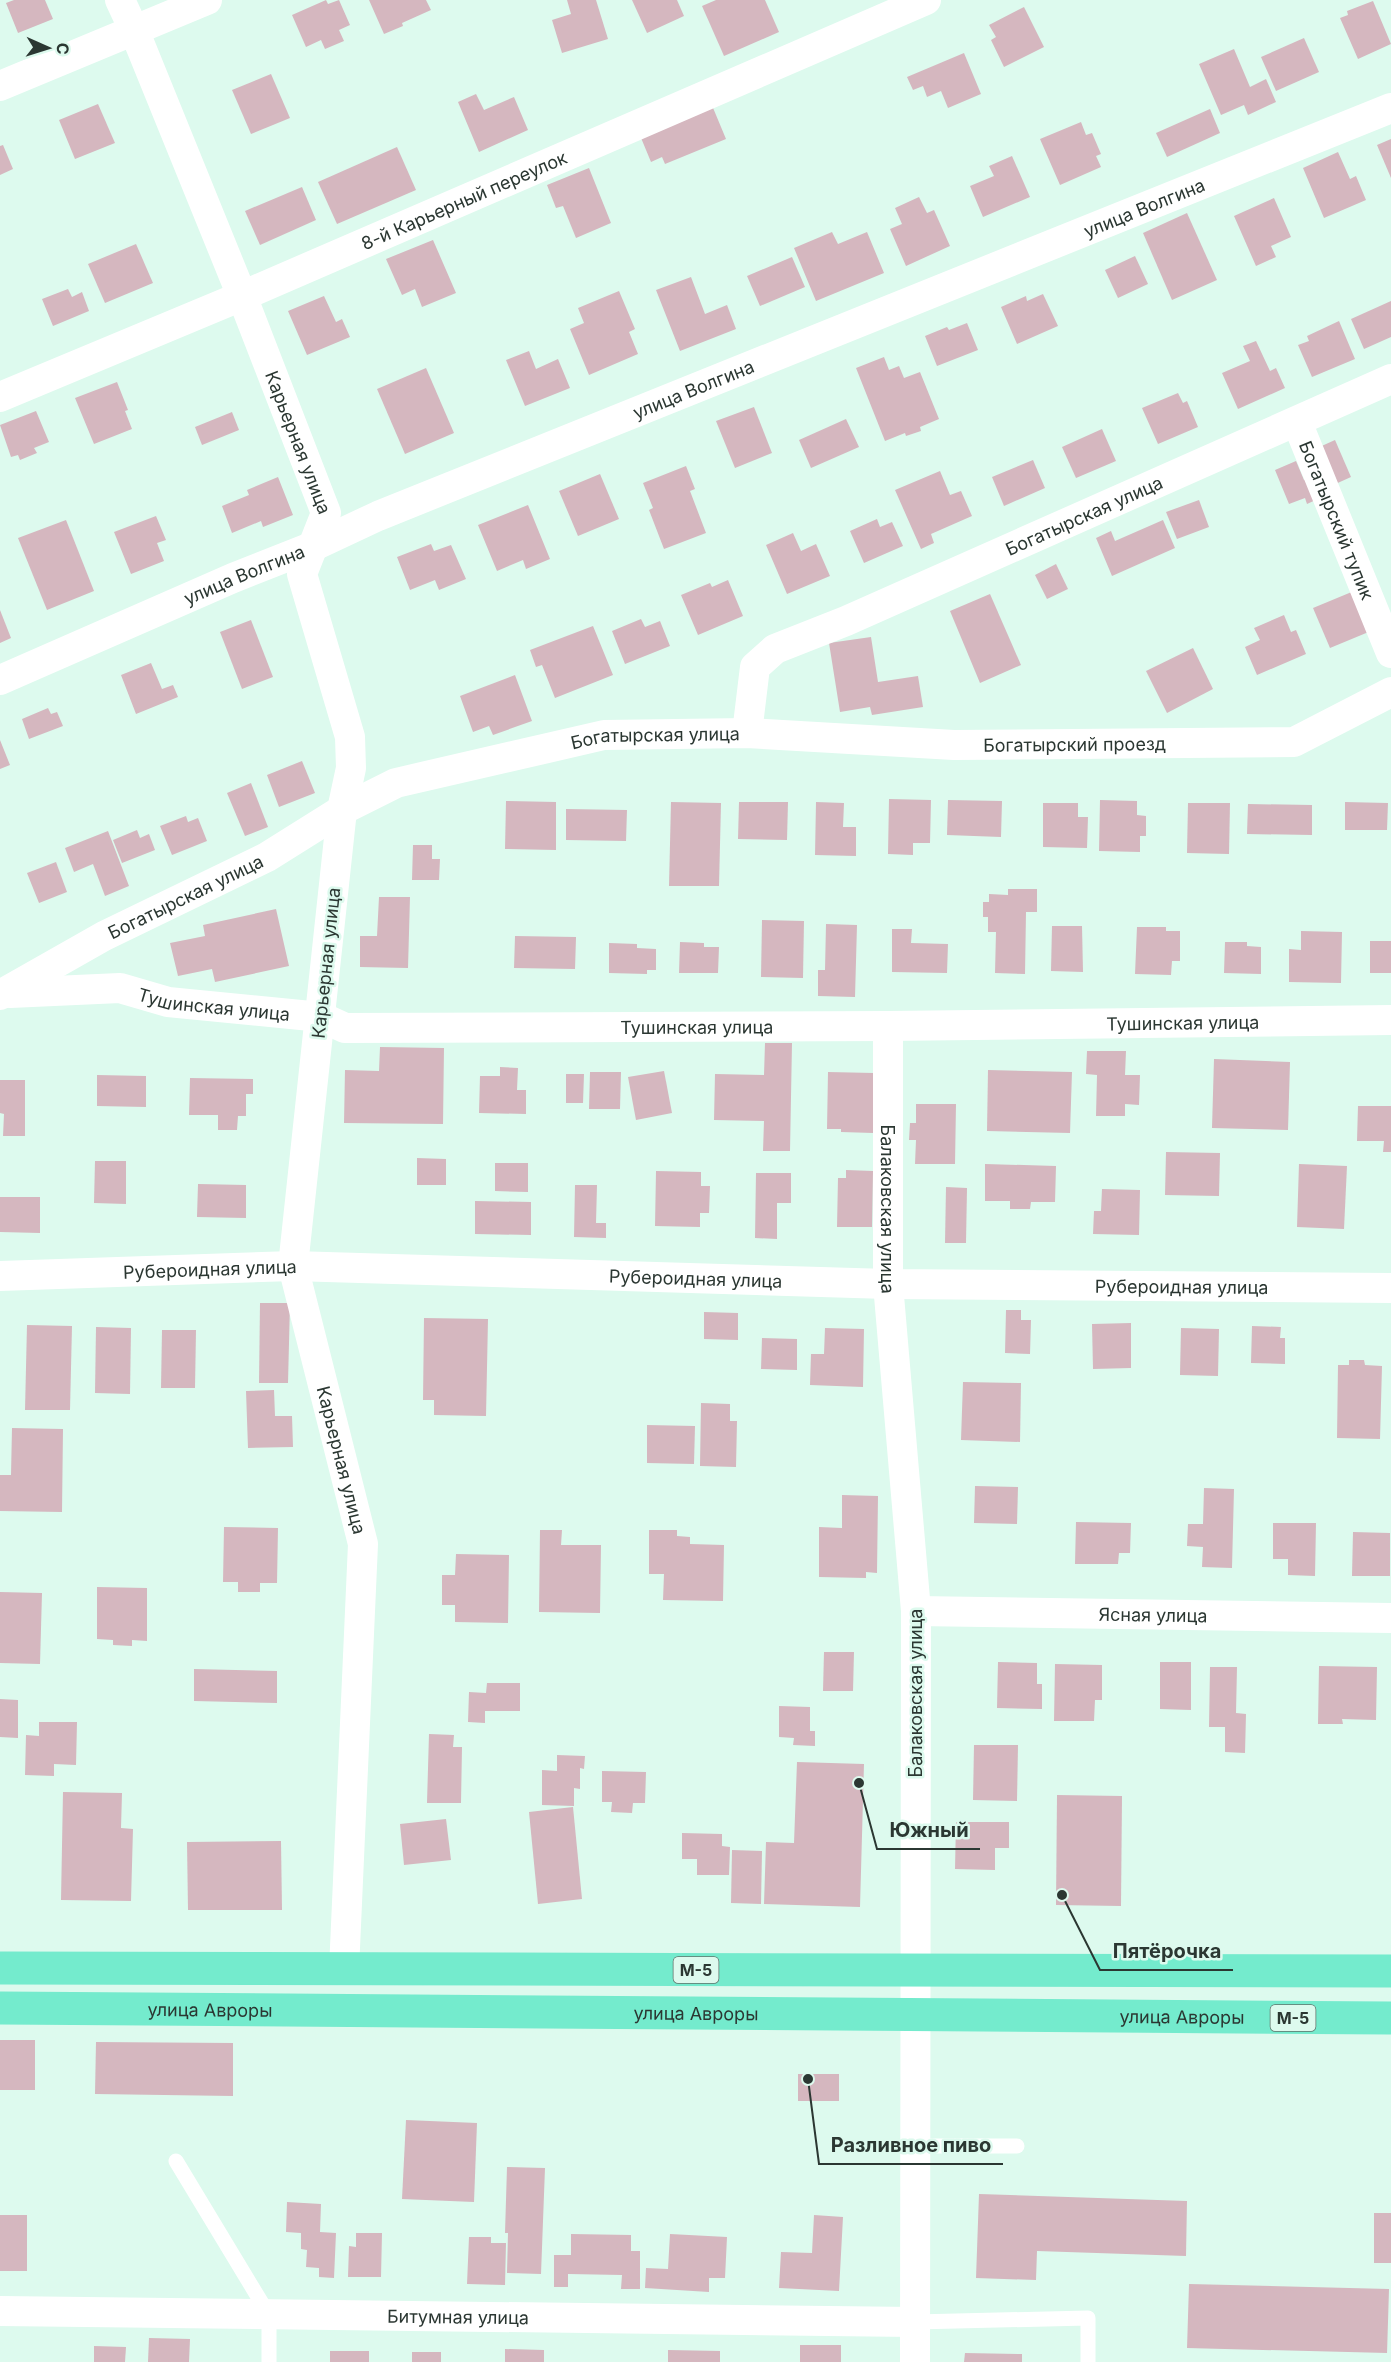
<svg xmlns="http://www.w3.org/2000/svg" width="1391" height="2362" font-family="Inter,sans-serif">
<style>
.building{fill:#d5b7bf}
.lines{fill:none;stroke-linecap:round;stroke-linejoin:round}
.lane{stroke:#fff;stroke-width:15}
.street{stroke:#fff;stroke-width:30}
.primary{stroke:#74ebcd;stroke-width:33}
.labels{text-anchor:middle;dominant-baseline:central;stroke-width:5;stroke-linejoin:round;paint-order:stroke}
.shield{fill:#ddfaee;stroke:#60726a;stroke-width:1.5}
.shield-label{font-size:16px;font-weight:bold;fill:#2b3732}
.street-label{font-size:18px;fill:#2b3732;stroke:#ddfaee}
.leader{fill:none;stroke:#2b3732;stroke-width:2}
.callout-dot{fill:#2b3732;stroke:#ddfaee;stroke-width:2}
.callout-label{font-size:20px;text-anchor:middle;font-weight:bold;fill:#2b3732;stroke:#ddfaee;stroke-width:5;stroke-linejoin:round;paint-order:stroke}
</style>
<rect width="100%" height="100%" fill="#ddfaee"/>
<!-- building -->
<g class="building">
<path d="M14,0H45L53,19L18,33L6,3Z"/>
<path d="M326,0L328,4L339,0L350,25L339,30L344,41L325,49L321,40L306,47L292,15Z"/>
<path d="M369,0H426L431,10L402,23L403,26L384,34Z"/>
<path d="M567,0H596L608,39L562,53L552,20L571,14Z"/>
<path d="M632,0H677L684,16L647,33Z"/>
<path d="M716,0H765L779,32L724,56L702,6Z"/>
<path d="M1373,1L1391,44L1358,59L1340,18L1348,15L1347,11Z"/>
<path d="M1024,7L1044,47L1004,67L991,40L996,37L989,25Z"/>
<path d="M1304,38L1319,72L1276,91L1261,57Z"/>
<path d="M1234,49L1250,87L1266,79L1276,102L1248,115L1244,105L1221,115L1199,64Z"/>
<path d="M964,53L981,94L948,108L941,91L927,97L923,86L913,90L907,77Z"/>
<path d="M271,74L290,118L251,134L232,90Z"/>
<path d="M476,94L484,110L514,97L528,130L479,152L458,102Z"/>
<path d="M711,103L726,139L665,164L662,157L651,162L639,133Z"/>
<path d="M98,104L115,143L75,159L59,120Z"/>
<path d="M1210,109L1220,133L1167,157L1156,133Z"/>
<path d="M1081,122L1086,135L1092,133L1101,154L1096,156L1101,167L1060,185L1040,139Z"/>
<path d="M1391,139V178L1377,145Z"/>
<path d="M3,145L13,169L0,175V146Z"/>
<path d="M397,147L416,190L337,224L318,182Z"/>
<path d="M1338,152L1350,179L1356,176L1366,200L1324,218L1303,168Z"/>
<path d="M1012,156L1030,197L983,217L970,186L994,176L989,166Z"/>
<path d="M589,168L611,223L576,238L563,206L556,208L547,185Z"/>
<path d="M302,187L316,220L260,245L245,211Z"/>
<path d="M919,197L927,213L934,210L950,246L906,266L890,229L902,224L895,208Z"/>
<path d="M1274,198L1291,237L1271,246L1276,257L1256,266L1234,216Z"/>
<path d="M1187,213L1217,280L1172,300L1143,233Z"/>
<path d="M832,232L838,244L867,232L884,273L816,301L794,248Z"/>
<path d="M433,240L456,293L422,307L415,289L402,295L386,259Z"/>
<path d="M136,244L153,283L105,303L88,264Z"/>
<path d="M1135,256L1148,284L1118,298L1105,270Z"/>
<path d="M792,257L805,287L760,306L747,276Z"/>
<path d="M691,277L705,314L727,305L736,329L680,351L656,290Z"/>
<path d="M68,289L72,297L82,292L89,311L53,326L42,299Z"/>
<path d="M619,291L635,329L629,332L638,354L589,375L570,329L584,323L578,308Z"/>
<path d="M1043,294L1058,326L1017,344L1001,307L1026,296L1027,301Z"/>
<path d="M324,296L336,322L342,319L350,337L307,355L288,311Z"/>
<path d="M1391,301V337L1364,349L1351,319Z"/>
<path d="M1339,321L1355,359L1312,377L1298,345L1309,341L1307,336Z"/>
<path d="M967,323L978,350L937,366L925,336L947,327L949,330Z"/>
<path d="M1256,341L1270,371L1276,368L1285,388L1238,409L1222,373L1250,361L1243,346Z"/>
<path d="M529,351L536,369L558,359L570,388L525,406L506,360Z"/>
<path d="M884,357L889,370L899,366L904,378L920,372L939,419L920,427L921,431L906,436L905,433L885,441L856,368Z"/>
<path d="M426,368L454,433L405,454L377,389Z"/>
<path d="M117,382L128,410L125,411L132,429L94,444L75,398Z"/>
<path d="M1178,393L1183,403L1187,401L1198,427L1158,444L1142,408Z"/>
<path d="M754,407L772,453L735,468L716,421Z"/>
<path d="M36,411L49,442L34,448L37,453L20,460L18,455L11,457L0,425Z"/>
<path d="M232,412L239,430L202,445L195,427Z"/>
<path d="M846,419L859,447L811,468L799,440Z"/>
<path d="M1102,429L1116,461L1076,478L1062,447Z"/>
<path d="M1335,440L1351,477L1331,486L1315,449Z"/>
<path d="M1033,460L1045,488L1004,506L992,477Z"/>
<path d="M1296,461L1304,480L1311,477L1320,498L1307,504L1305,498L1289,504L1275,470Z"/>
<path d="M686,466L695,489L690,491L706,533L664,549L649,510L653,508L643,483Z"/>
<path d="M940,471L950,495L961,491L972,516L931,534L934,543L921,549L895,490Z"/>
<path d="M600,474L619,519L578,536L559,491Z"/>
<path d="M278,477L293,515L263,527L261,521L232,533L222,506L249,495L247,490Z"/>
<path d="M1199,500L1209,527L1177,539L1166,512Z"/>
<path d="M528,505L550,559L526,569L523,560L497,571L478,525Z"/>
<path d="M156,516L166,540L157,543L164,561L131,574L114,532Z"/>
<path d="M877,519L880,527L892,522L903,546L864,563L850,531Z"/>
<path d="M66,520L94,591L47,610L18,538Z"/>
<path d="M1163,520L1175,548L1112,576L1096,538L1111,531L1115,541Z"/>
<path d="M793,533L801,551L816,544L830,576L787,594L766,545Z"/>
<path d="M431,544L434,551L451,545L466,579L439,590L435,580L410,590L397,557Z"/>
<path d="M1056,564L1068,589L1047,599L1035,575Z"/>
<path d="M728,580L743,616L698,635L681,595L710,583L712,587Z"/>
<path d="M1354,591L1371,631L1330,648L1313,608Z"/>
<path d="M990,594L1021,665L980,683L950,611Z"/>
<path d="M0,610L11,638L0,643Z"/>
<path d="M1284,615L1291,632L1296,630L1306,654L1257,675L1245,647L1260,640L1254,628Z"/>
<path d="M641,619L645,627L660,621L670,646L625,664L612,631Z"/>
<path d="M251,620L273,677L242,689L220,632Z"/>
<path d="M593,626L613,675L555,698L542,665L536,667L530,650Z"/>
<path d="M871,637L878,682L918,676L923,707L872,715L870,707L840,712L829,643Z"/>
<path d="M1193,648L1213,689L1167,713L1146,671Z"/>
<path d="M151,663L162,689L173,685L178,697L136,714L121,675Z"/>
<path d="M515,675L532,721L493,735L489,726L473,732L460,696Z"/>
<path d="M48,708L51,714L57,712L63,726L29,739L22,719Z"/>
<path d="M0,740L10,765L0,769Z"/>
<path d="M302,761L315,793L279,807L267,775Z"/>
<path d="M251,783L268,827L245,836L227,793Z"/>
<path d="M889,799L931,800L930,843H913V855L888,854Z"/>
<path d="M948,800L1002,801L1001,837L947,835Z"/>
<path d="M1100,800L1137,801V815L1146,816V836H1140V852L1099,851Z"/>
<path d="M506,801L556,802V850L505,849Z"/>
<path d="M671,802L721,803L719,886H669Z"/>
<path d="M739,802H788L787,840L738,839Z"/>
<path d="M816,802L844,803L843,827H856V856L815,855Z"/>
<path d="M1345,802L1388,803L1387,830H1345Z"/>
<path d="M1043,803H1078V817H1088L1087,848L1043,847Z"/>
<path d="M1188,803H1230L1229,854L1187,853Z"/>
<path d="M1248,804L1312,805V835L1247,834Z"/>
<path d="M566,809L627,810L626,841L566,840Z"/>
<path d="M186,816L188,822L198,818L207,841L172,855L160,826Z"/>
<path d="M137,830L140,838L149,834L155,850L122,863L113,840Z"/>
<path d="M108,831L129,886L105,896L93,864L74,872L65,848Z"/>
<path d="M413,845H432V859H440L439,880H412Z"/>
<path d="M56,862L67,892L39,903L27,873Z"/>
<path d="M1008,889H1037V912H1026L1025,974L995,973L996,932H988V917H983V902H989V894L1008,895Z"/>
<path d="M379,897H410L408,968L360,967V936H377Z"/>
<path d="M276,909L289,966L215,982L212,969L178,976L170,943L205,936L203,925Z"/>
<path d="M762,920L804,921L803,978L761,977Z"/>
<path d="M826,924L857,925L855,997L818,996V970H825Z"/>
<path d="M1052,926H1082L1083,972L1051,971Z"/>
<path d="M1137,927H1166V931H1180V961H1172L1171,975L1135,974Z"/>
<path d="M892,929H912L911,943L948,944L947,973L892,972Z"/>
<path d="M1301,931L1342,932L1341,983L1289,982V949L1301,950Z"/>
<path d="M515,936L576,937L575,969L514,968Z"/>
<rect x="1370" y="941" width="21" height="32"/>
<path d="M680,942L704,943V947H719L718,973H679Z"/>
<path d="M1225,942H1247V946L1261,947V974L1224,973Z"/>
<path d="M609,943L637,944V948L656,949V970H647V974L609,973Z"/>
<path d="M765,1043H792L790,1151H763L764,1121L714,1120L715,1074L764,1075Z"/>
<path d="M380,1047L444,1048L443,1124L344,1123L345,1070L379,1071Z"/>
<path d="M1087,1051H1126L1125,1075H1140L1139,1105L1125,1104V1116H1096L1097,1075L1086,1074Z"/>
<path d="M1214,1059L1290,1062L1288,1130L1212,1128Z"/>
<path d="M500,1067L518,1068L517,1090H526V1114L479,1113L480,1076H500Z"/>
<path d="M988,1070L1072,1072L1070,1133L987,1131Z"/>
<path d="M664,1071L672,1113L636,1120L628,1077Z"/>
<path d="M590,1072H621L620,1109H589Z"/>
<path d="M828,1072L874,1073L873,1133L841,1132V1129H827Z"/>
<path d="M566,1074H584L583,1103H566Z"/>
<path d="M97,1075L146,1076V1107L97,1106Z"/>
<path d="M190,1078L253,1079V1094H246V1116H238L237,1130H218V1115H189Z"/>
<path d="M0,1080H25V1136H3L4,1114L0,1113Z"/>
<path d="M916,1104H956L955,1164H915L916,1140H909L910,1123H916Z"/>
<path d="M1358,1106H1391V1152H1383L1384,1141H1357Z"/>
<path d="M1166,1152L1220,1153L1219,1196L1165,1195Z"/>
<path d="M417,1158L446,1159V1185H417Z"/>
<path d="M95,1161H126V1204L94,1203Z"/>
<path d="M495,1163H528V1192L495,1191Z"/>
<path d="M985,1164L1056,1166L1055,1202H1031L1030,1209H1010V1201H985Z"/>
<path d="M1299,1164L1347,1166L1344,1229L1297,1227Z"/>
<path d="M846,1170L873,1171L872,1227H837L838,1178H846Z"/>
<path d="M656,1171L701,1172V1186H710L709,1213H700V1227L655,1226Z"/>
<path d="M756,1173H791V1203H777V1239L755,1238Z"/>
<path d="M198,1184L246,1185V1218L197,1217Z"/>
<path d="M575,1185H597L596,1223H606V1238L574,1237Z"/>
<path d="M946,1187L967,1188L966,1243H945Z"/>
<path d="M1102,1189L1140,1190L1139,1235L1093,1234L1094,1211H1101Z"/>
<path d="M0,1197H40V1233L0,1232Z"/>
<path d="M475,1201L531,1202V1235L475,1234Z"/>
<path d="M260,1303H290L288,1383H259Z"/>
<path d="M1006,1310H1021V1320H1031L1030,1354L1005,1353Z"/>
<path d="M704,1312L738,1313V1340L704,1339Z"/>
<path d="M424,1318L488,1319L486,1416L434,1415V1400H423Z"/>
<path d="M1131,1323V1368L1093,1369L1092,1324Z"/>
<path d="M27,1325L72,1326L70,1410H25Z"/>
<path d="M1252,1326L1281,1327L1280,1338H1285V1364L1251,1363Z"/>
<path d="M96,1327L131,1328L130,1394L95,1393Z"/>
<path d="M825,1328L864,1329L863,1387L810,1385L811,1354H824Z"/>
<path d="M1181,1328L1219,1329L1218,1376L1180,1375Z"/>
<path d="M162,1330H196L195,1388H161Z"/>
<path d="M762,1338L797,1339V1370L761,1369Z"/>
<path d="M1349,1360H1364L1365,1365L1382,1366L1380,1439L1337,1438L1338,1365H1349Z"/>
<path d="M963,1382L1021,1383L1020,1442L961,1440Z"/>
<path d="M274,1390L275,1416H292L293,1447L248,1448L246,1391Z"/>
<path d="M701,1403L730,1404V1421H737L736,1467L700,1466Z"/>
<path d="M647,1425L695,1426L694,1464L647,1463Z"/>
<path d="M12,1428L63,1429L62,1512L0,1511V1475H11Z"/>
<path d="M975,1486L1018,1487L1017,1524L974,1523Z"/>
<path d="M1204,1488L1234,1489L1232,1568L1202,1567L1203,1547L1187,1546L1188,1524H1203Z"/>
<path d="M842,1495L878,1496L877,1573L866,1572V1578L819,1577V1527L842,1528Z"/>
<path d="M1076,1522L1131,1523L1130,1553H1119L1118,1564H1075Z"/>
<path d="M1273,1523H1316L1315,1576L1288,1575V1559H1273Z"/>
<path d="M224,1527L278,1528L277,1583H260V1592H238V1582H223Z"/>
<path d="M540,1530H562L561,1545H601L600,1613L539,1612Z"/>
<path d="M649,1530H677V1536L690,1537V1544L724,1545L723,1601L663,1600L664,1574H649Z"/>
<path d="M1353,1532L1390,1533V1576H1352Z"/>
<path d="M456,1554L509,1555L508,1623L455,1622V1605H442V1575H455Z"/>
<path d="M97,1587L147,1588V1641L132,1640V1646L113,1645V1640L97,1639Z"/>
<path d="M0,1592L42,1593L40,1664L0,1663Z"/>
<path d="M824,1652H854L853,1691H823Z"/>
<path d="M998,1662L1037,1663V1684H1042V1709L997,1708Z"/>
<path d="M1160,1662H1191V1710L1160,1709Z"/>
<path d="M1055,1664L1102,1665V1700H1095L1094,1721H1054Z"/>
<path d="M1319,1666L1377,1667L1376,1720L1342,1719L1343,1724H1318Z"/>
<path d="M1210,1667H1237L1236,1713L1246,1714L1245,1753L1225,1752V1727H1209Z"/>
<path d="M194,1669L277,1671V1703L194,1701Z"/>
<path d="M487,1683H520V1711H485V1723L468,1722L469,1692L486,1693Z"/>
<path d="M0,1699L18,1700V1738L0,1737Z"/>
<path d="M779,1706L810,1707V1731H815V1746L793,1745L794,1738L779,1737Z"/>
<path d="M39,1722H77L76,1765L54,1764V1776L25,1775L26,1735L39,1736Z"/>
<path d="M429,1734L454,1735L453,1747H462L461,1803H427Z"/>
<path d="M974,1745H1018L1017,1801L973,1800Z"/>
<path d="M557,1755L585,1756L584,1769L580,1768V1789L574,1788V1806L542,1805V1770L557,1771Z"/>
<path d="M797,1762L864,1764L860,1907L764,1904L766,1842L794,1843Z"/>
<path d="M602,1771L646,1772L645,1803H633L632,1813L611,1812L612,1802H602Z"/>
<path d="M63,1792L122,1793L121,1828L133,1829L131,1901L61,1900Z"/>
<path d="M1057,1795L1122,1796L1121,1906L1056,1905Z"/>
<path d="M573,1807L582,1899L538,1904L529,1812Z"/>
<path d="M446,1819L451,1860L404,1865L400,1824Z"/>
<path d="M956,1822H1009V1848H995V1870L955,1869Z"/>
<path d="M682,1833L722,1834V1846L730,1847L729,1875H697V1859H682Z"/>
<path d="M281,1841L282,1910H188L187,1842Z"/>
<path d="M732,1850L762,1851L761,1904L731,1903Z"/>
<rect x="0" y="2040" width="35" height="50"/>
<path d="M96,2042L233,2043V2096L95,2094Z"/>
<rect x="798" y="2074" width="41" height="27"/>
<path d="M406,2120L477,2123L474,2202L402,2199Z"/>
<path d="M507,2167L545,2168L541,2274L507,2273L508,2233H505Z"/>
<path d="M979,2194L1187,2201L1186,2256L1037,2251L1036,2280L976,2278Z"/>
<path d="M287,2202L321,2204L320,2232L336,2233L334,2278L319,2277V2268L306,2267L307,2250L301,2249V2233L286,2232Z"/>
<rect x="1374" y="2213" width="17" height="50"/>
<rect x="0" y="2215" width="27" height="56"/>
<path d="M814,2215L843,2217L839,2291L779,2288L781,2252L812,2253Z"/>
<path d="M356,2233H382L381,2277H348L349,2246L356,2247Z"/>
<path d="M571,2234L631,2235V2251H640V2289H621L622,2275L568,2274V2287H554V2255H571Z"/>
<path d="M670,2234L727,2237L725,2278H709V2292L645,2288L646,2268L668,2269Z"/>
<path d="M469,2237H491V2243H506L505,2285L467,2284Z"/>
<path d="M1189,2284L1389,2289L1387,2353L1187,2348Z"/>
<path d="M149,2338L190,2339L189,2362H148Z"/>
<rect x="800" y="2345" width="41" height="17"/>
<path d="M94,2346L126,2347L125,2362H94Z"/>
<path d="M505,2349L544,2350V2362H505Z"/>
<path d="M668,2350L720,2351V2362H668Z"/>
<rect x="330" y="2351" width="39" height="11"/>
<rect x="412" y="2352" width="29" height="10"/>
<path d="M965,2353L1022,2354V2362H964Z"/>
</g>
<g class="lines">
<!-- lane -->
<g class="lane">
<path d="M916,2146H1017"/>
<path d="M176,2161L269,2315V2362"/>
<path d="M915,2322L1088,2318V2362"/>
</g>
<!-- street -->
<g class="street">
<path id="s1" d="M120,0L134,30L242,296L326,513L302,574L350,737L351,768L342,810L293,1266L363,1544L344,1970"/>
<path d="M0,86L207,0"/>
<path id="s2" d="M0,397L242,296L926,0"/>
<path id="s3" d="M1297,422L1391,653"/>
<path id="s4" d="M0,680L233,578L314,546L378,516L1391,108"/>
<path id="s5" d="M747,733L755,667L775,649L846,621L1391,379"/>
<path id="s6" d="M10,993L120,988L168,1002L321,1017L345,1028L888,1026L1391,1020"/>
<path id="s7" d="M0,995L104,936L267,857L342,810L396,783L604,735L747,733L954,745L1294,742L1391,692"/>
<path id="s8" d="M888,1026V1284L916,1611L915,2362"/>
<path id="s9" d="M0,1276L293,1266L888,1284L1391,1288"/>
<path id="s10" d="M916,1611L1391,1618"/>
<path id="s11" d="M0,2311L915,2322"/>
</g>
<!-- primary -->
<g class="primary">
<path d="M0,1968L1391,1971"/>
<path id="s12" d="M0,2008L1391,2018"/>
</g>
</g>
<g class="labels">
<!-- shield labels -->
<g class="shield">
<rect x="673.5" y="1957" width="45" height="26" rx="4.5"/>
<rect x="1270.5" y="2005" width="45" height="26" rx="4.5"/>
</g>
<g class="shield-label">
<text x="696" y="1970">М-5</text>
<text x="1293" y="2018">М-5</text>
</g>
<!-- street labels -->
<g class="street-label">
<text stroke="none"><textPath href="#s2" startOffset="504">8-й Карьерный переулок</textPath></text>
<text stroke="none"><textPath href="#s4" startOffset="1238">улица Волгина</textPath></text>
<text stroke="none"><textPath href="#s4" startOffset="752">улица Волгина</textPath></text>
<text stroke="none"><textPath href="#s1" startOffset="477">Карьерная улица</textPath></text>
<text stroke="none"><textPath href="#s5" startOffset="430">Богатырская улица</textPath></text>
<text stroke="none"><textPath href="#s3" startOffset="106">Богатырский тупик</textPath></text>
<text stroke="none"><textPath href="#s4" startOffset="266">улица Волгина</textPath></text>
<text stroke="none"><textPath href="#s7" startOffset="714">Богатырская улица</textPath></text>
<text stroke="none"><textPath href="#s7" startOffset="1134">Богатырский проезд</textPath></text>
<text stroke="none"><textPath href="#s7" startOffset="210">Богатырская улица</textPath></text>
<text transform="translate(326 963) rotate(-84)">Карьерная улица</text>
<text stroke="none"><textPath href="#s6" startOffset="206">Тушинская улица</textPath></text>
<text stroke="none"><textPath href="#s6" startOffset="1178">Тушинская улица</textPath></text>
<text stroke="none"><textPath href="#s6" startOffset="692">Тушинская улица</textPath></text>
<text stroke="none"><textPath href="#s8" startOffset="183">Балаковская улица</textPath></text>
<text stroke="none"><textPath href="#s9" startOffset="210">Рубероидная улица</textPath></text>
<text stroke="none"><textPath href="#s9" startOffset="696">Рубероидная улица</textPath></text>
<text stroke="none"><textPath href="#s9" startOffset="1182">Рубероидная улица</textPath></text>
<text stroke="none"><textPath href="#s1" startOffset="1521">Карьерная улица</textPath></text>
<text stroke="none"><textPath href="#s10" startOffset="237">Ясная улица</textPath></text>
<text transform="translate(915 1693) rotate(-90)">Балаковская улица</text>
<text stroke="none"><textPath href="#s12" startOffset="210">улица Авроры</textPath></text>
<text stroke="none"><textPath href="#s12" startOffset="696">улица Авроры</textPath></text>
<text stroke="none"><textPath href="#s12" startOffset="1182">улица Авроры</textPath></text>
<text stroke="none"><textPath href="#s11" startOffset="458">Битумная улица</textPath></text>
</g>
</g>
<!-- callouts -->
<path class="leader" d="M859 1783L877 1849H980M1062 1895L1100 1970H1233M808 2079L819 2164H1003"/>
<g class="callout-dot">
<circle cx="859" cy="1783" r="6"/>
<circle cx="1062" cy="1895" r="6"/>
<circle cx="808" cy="2079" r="6"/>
</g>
<g class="callout-label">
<text x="929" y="1837">Южный</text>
<text x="1167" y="1958">Пятёрочка</text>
<text x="911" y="2152">Разливное пиво</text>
</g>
<!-- north arrow -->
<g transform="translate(48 48) rotate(93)" stroke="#ddfaee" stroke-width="4.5" paint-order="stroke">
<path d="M0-4.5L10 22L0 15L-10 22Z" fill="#2b3732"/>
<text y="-9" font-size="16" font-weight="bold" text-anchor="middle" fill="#2b3732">С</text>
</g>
</svg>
